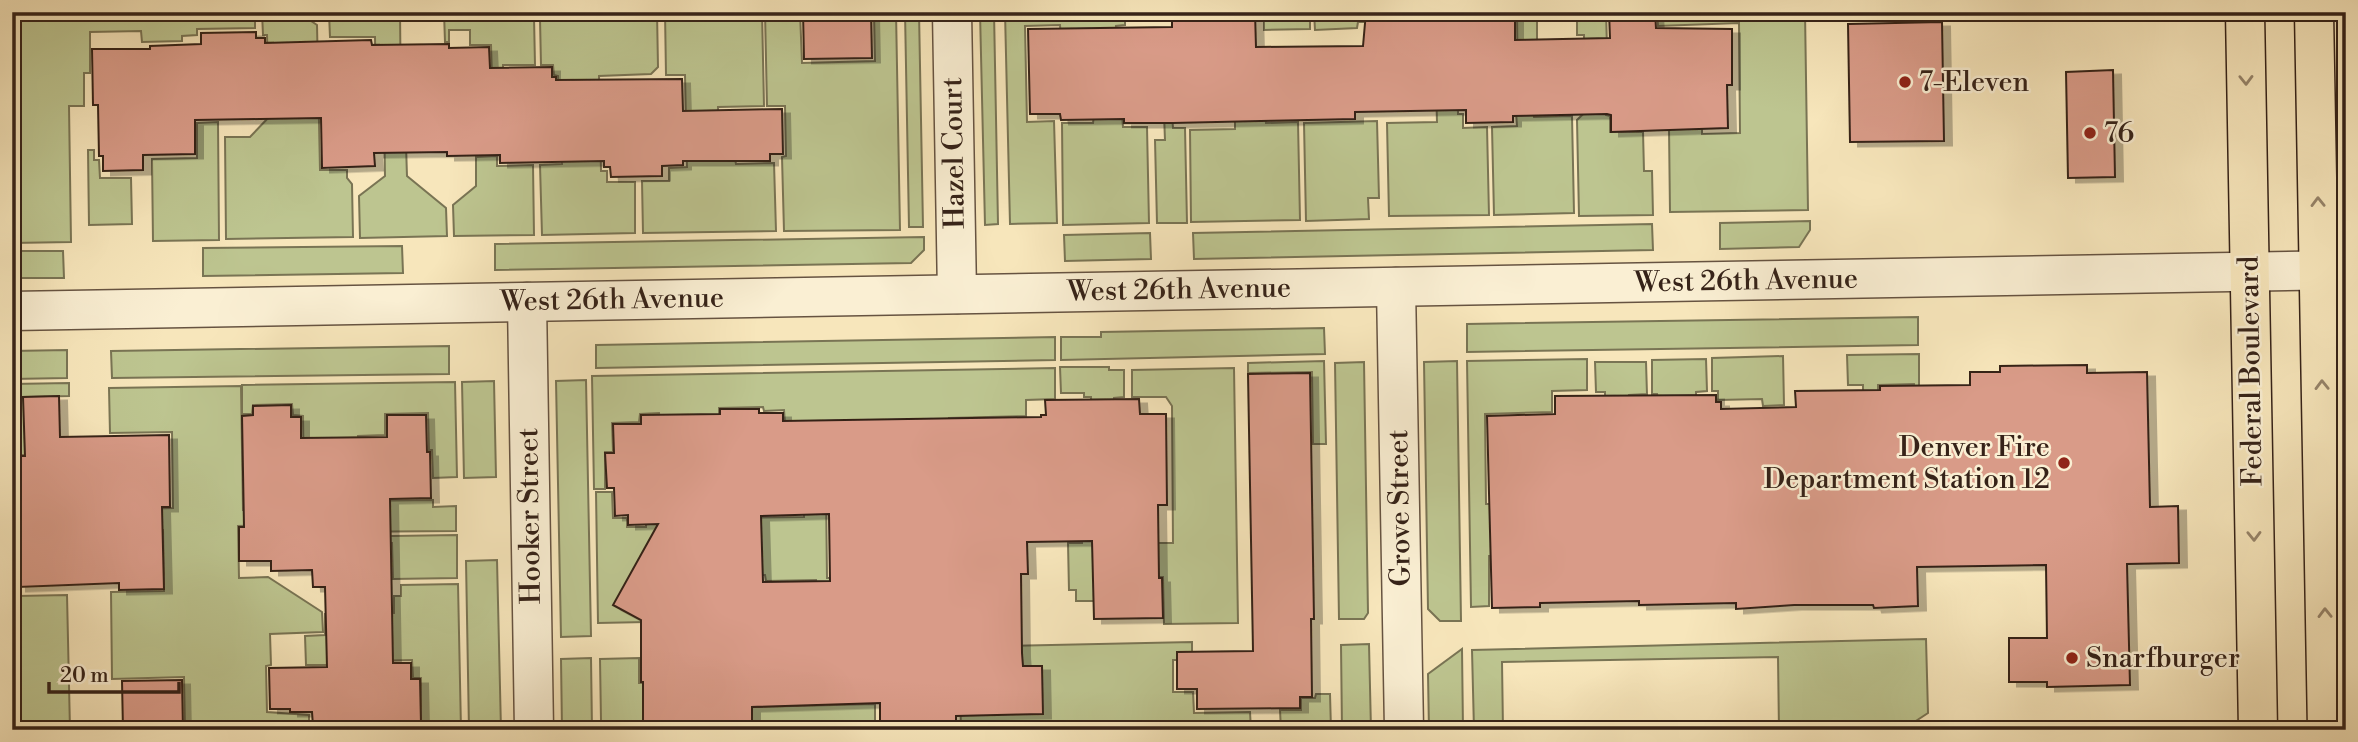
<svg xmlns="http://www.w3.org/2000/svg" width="2358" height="742" font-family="'Libre Bodoni',serif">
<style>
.green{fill:#bdc590;stroke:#797454;stroke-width:2}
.building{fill:#d99b88;stroke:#352218;stroke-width:2;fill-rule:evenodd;filter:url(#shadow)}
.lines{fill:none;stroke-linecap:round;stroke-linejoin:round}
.minor-casing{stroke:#665341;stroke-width:41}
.tertiary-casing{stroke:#665341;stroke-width:41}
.primary-casing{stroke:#352218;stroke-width:41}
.minor{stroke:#faefd3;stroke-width:38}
.tertiary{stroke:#faefd3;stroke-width:38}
.primary{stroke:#f7e6bb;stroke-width:38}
.oneway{stroke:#96846a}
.poi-dot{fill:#8f2418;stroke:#faefd3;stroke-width:2.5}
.labels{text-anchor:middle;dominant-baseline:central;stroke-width:5;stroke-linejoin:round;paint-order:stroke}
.poi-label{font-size:28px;fill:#352218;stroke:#faefd3;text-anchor:start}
.street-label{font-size:28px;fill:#352218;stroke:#faefd3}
</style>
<defs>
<filter id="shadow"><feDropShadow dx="8" dy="4.5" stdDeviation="0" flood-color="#0004"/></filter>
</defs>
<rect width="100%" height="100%" fill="#f7e6bb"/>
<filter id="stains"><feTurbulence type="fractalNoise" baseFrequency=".00286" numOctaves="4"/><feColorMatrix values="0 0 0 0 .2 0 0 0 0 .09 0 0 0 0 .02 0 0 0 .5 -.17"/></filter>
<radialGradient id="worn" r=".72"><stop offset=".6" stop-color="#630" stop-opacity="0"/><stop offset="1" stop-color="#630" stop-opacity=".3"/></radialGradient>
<!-- green -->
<g class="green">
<path d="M12,12H255V28L197,29V35L182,36V41L142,42L141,31L90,32V73H84V106H69L71,242L12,243Z"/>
<path d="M262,12H307L308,19L317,25L320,170H347V178L352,184L353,237L226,239L225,137H250L269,117L267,35H263Z"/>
<path d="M400,12L401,109H376L375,37H330L329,13Z"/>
<path d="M444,12H537L534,17L535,65H503V77H492L491,45H470V30H449V42H445Z"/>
<path d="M544,12H657L658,67L651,74L599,76L601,171H607V182H635V233L542,235L540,165L562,164L558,76L554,75L553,65H541L540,19Z"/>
<path d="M665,12H762L764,106L718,107L719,158L735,159L736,164L774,163L776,231L643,233L642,181H669V168L687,167L685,75H666Z"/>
<path d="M765,12H800L802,63L875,61L874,12H896L900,230L784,231L782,157L786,156L785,106H767Z"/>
<path d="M905,12H919L923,227H909Z"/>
<path d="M980,12H994L998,224L985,225Z"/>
<path d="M1005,12H1125V25L1116,26L1117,71L1061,38L1060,25L1025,26L1027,122L1054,121L1057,223L1010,224Z"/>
<path d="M1264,12H1310V29L1264,30Z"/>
<path d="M1314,12H1363V22H1358L1357,28L1315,30Z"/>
<path d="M1429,12H1476L1457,14L1458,114H1463V128L1487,127L1489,215L1389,216L1387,123L1437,122L1436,85L1431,84Z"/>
<path d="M1517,12H1548L1549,20L1537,21V52L1518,110Z"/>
<path d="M1550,12H1606L1607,47L1584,48V35H1577V16H1550Z"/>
<path d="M1657,12H1805L1808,210L1670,212L1669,128L1702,126V134L1740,133L1739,23L1658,26Z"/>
<path d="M1605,93L1606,115L1610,116V132H1643L1644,171H1652L1653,215L1579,216L1577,120Z"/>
<path d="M1265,103L1266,123L1298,122L1300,220L1191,222L1190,130L1235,129V111Z"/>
<path d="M1533,111L1534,117L1572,116L1574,213L1494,215L1492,127L1517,126L1516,112Z"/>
<path d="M384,113L406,145L407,176L446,208L447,236L360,238L359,196L385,176Z"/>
<path d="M1122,114L1123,127H1147L1149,223L1063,225L1062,123H1093L1094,115Z"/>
<path d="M1164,114H1172L1173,128H1185L1187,223H1157L1155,140H1165Z"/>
<path d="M1377,121L1379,198H1368L1369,219L1306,221L1304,123Z"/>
<path d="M218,122L219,240L153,241L152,159L197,158V123Z"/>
<path d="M88,150H94V160H99L100,178H131L132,224L89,225Z"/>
<path d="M497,156V166L533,165L534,235L454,236L453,205L476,186V157Z"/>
<path d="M1810,221V230L1799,247L1720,249V223Z"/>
<path d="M1652,224L1653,250L1194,259L1193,233Z"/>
<path d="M1150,233L1151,259L1065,261L1064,235Z"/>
<path d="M924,237V250L911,263L495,270V244Z"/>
<path d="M402,246L403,273L203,276V248Z"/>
<path d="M12,251H63L64,278H12Z"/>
<path d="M1918,317V345L1467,352V324Z"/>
<path d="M1324,328L1325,354L1061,360V337H1101V332Z"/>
<path d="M1055,337V360L596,368V345Z"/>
<path d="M449,346V374L112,378L111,351Z"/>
<path d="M67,350V378L12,379V351Z"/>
<path d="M1919,354V398H1915L1914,384L1878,385V396L1863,397V385H1848L1847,355Z"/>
<path d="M1783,356L1784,405L1763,406L1762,399L1718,400V391H1712V358Z"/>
<path d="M1587,359V390L1552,391V412L1485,414L1486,504H1503L1538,556H1489V606L1471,607L1467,361Z"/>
<path d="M1706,359L1707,391L1696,392V400L1658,402L1657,394H1652V360Z"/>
<path d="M1324,361L1326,444H1313L1312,372L1248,373V363Z"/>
<path d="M1457,361L1461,621H1440L1428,609L1424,362Z"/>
<path d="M1364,362L1368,613L1364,619H1339L1335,363Z"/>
<path d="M1595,362H1646L1647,394L1629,395L1606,489L1605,392H1596Z"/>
<path d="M1060,367H1109V370H1124V397L1114,398V412H1091V397H1084V393H1061Z"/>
<path d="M1055,368V399L1026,400V416L949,418L952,571L785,423L784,410L764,411L763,407L719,408V421L660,422L659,413L640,414L639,422L612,423L613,452H605V489H594L592,376Z"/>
<path d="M1234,368L1238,623L1164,624L1163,577H1130L1115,601H1076V590H1069L1068,543H1082V526L1124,543H1173L1172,406L1166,397H1132V370Z"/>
<path d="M586,380L591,636L561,637L556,381Z"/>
<path d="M494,381L496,477L464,478L462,382Z"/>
<path d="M455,382L457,477L433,478L432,450H429L428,413L385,414V435L358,436L359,491L304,492L303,416L293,415L292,404L253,405L252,414H242V385Z"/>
<path d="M69,383V396L24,397L25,455H17L18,497L42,542L17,543L18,596L67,595L70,730H12V384Z"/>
<path d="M241,386L243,510L326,509L270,525L238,526L239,578L268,577L322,612L323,632L270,634L271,665L266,666L267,712L309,715V730H185L184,677L112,679L111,592L164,591L163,530H109L108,510L173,508L172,432L110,433L109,388Z"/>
<path d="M826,491L827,578H832L816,599V580L766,581L765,575H744L745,620L598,623L596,492H612L613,518H627V527H646V519L804,517V492Z"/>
<path d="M433,500V507L456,506V531L328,532L359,501Z"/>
<path d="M457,535V578L393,579L392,543L344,544L328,537Z"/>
<path d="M497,560L501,730H469L466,561Z"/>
<path d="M458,584L461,730H311V727L421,725V678H413L412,660L327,662V665H306L305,636L325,635V614L394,613V596H401V585Z"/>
<path d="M1926,639L1928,713L1902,730H1779L1778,657L1502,662L1503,730H1474L1472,650Z"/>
<path d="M1192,642V660H1173V692H1193L1194,713L1250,712L1251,730H961L959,647Z"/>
<path d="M1369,644L1371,730H1342L1341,645Z"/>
<path d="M1462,649L1463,730H1429L1428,674Z"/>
<path d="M591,658L592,730H562L561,659Z"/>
<path d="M639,658V683H649V713H643V721H601L600,659Z"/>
<path d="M1316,694H1330L1331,730H1281L1280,710H1301V698H1315Z"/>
<path d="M875,704V730H752V707Z"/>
</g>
<!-- building -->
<g class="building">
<path d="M803,12H871L872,58L804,59Z"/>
<path d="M1172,12H1255L1256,47L1363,46L1366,12H1409L1410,19L1515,16V40L1610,38L1609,12H1655L1656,28L1732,29V85H1727L1728,128L1611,132V115L1607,114L1513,116V122L1466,123V110L1355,112V119L1173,123H1124V119L1061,120L1060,114H1030L1028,29L1172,27Z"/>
<path d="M1942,22L1944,141L1850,142L1848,24Z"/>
<path d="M256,32V38H265V43L371,40L372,45L449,44V48L489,47L490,68L552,67V77H556V80L682,79L683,111L782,109L783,154H770V161H683V165L662,166V176L611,177L610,167H604V161L500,163V155L447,156V152L374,153L375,166L322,168L321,118L195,120V154L143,155V170L103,171V156H99L98,105H93L92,49H150V46L201,44V33Z"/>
<path d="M2113,70L2115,177L2068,178L2066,72Z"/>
<path d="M2087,365V373L2147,372L2150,507L2178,506L2179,563L2127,564L2130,685L2047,687V682H2009V638H2047L2046,565L1917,567L1918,606L1874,608L1873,605H1794L1736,609V603L1639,605V601L1540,603V607L1492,608L1487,416L1555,414V396L1716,395V402H1721V409L1796,407L1795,391L1880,390V386L1970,385V372H2000V366Z"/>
<path d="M1310,373L1314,619H1311L1312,697H1300V708L1197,709V689H1177V652L1253,651L1248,374Z"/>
<path d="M59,396L60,437L169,435L170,507H162L164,589L119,590V583L18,587L17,545H20L17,456H25L23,397Z"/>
<path d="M1139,399L1140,414H1166L1167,505H1158L1159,578H1162L1163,618L1094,619L1092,541L1027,542L1028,574H1021L1022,653L1023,666H1042L1043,714L956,716V729L880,730V703L752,707V730H643V682H641V620L613,605L658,524L628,525V515L615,516L614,488H607L605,453H614L613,424H641V415L720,414V409H759V413H783V421L1041,417V415H1046L1045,400ZM829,514L830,581L763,582L761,516Z"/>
<path d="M291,405V417H301V438L387,437V415H426L427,452H430L431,498L390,499L393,663H411V679H420L421,724L313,726L312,712H290V709H270L269,668L327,667L325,587H313L312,570L271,571V561H239V527H244L242,416L253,415V406Z"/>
<path d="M182,680L183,730H123L122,681Z"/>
</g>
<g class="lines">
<!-- minor casing -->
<g class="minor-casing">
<g id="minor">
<path d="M952,12L957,294"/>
<path d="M1396,287L1404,730"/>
<path d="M527,302L534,730"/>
</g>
</g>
<!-- tertiary casing -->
<g class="tertiary-casing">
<path id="tertiary" d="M12,311L2346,270"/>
</g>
<!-- primary casing -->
<g class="primary-casing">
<g id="primary">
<path d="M2245,12L2258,730"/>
<path d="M2314,12L2327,730"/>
</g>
</g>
<!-- minor -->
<use href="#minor" class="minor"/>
<!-- tertiary -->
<use href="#tertiary" class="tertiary"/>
<!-- primary -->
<use href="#primary" class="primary"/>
</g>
<!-- one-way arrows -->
<defs><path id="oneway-chevron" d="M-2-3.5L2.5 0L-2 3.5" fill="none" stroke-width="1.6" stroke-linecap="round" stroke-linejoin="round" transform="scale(1.75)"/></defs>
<g class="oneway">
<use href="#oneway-chevron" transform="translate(2246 80) rotate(89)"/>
<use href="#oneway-chevron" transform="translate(2318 202) rotate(-91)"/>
<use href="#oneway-chevron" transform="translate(2322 385) rotate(-91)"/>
<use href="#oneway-chevron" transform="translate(2254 536) rotate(89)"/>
<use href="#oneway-chevron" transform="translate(2325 613) rotate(-91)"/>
</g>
<!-- markers -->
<g class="poi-dot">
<circle cx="1905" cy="82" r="7"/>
<circle cx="2090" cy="133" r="7"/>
<circle cx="2064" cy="463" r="7"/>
<circle cx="2072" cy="658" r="7"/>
</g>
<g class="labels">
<!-- poi labels -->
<g class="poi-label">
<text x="1919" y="82">7-Eleven</text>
<text x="2104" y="133">76</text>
<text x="2050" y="447" text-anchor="end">Denver Fire<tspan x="2050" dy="32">Department Station 12</tspan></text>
<text x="2086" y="658">Snarfburger</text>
</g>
<!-- street labels -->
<g class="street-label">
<text transform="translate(954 153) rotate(-91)">Hazel Court</text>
<text transform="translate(1746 281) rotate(-1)">West 26th Avenue</text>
<text transform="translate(1179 290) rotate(-1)">West 26th Avenue</text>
<text transform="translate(612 300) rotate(-1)">West 26th Avenue</text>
<text transform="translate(2251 371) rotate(-91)">Federal Boulevard</text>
<text transform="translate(1400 508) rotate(-91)">Grove Street</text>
<text transform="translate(530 516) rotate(-91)">Hooker Street</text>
</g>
</g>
<!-- margin -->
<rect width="2358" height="742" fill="none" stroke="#f7e6bb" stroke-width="42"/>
<rect x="14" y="14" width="2330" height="714" fill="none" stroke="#352218" stroke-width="3.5"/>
<rect x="21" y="21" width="2316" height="700" fill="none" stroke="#352218" stroke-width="2"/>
<!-- scale -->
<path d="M49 682v10h130v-10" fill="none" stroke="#352218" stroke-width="3.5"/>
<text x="60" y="682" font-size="21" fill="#352218" stroke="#faefd3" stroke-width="5" paint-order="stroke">20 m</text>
<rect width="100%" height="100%" filter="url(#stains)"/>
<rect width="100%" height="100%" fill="url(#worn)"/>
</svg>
